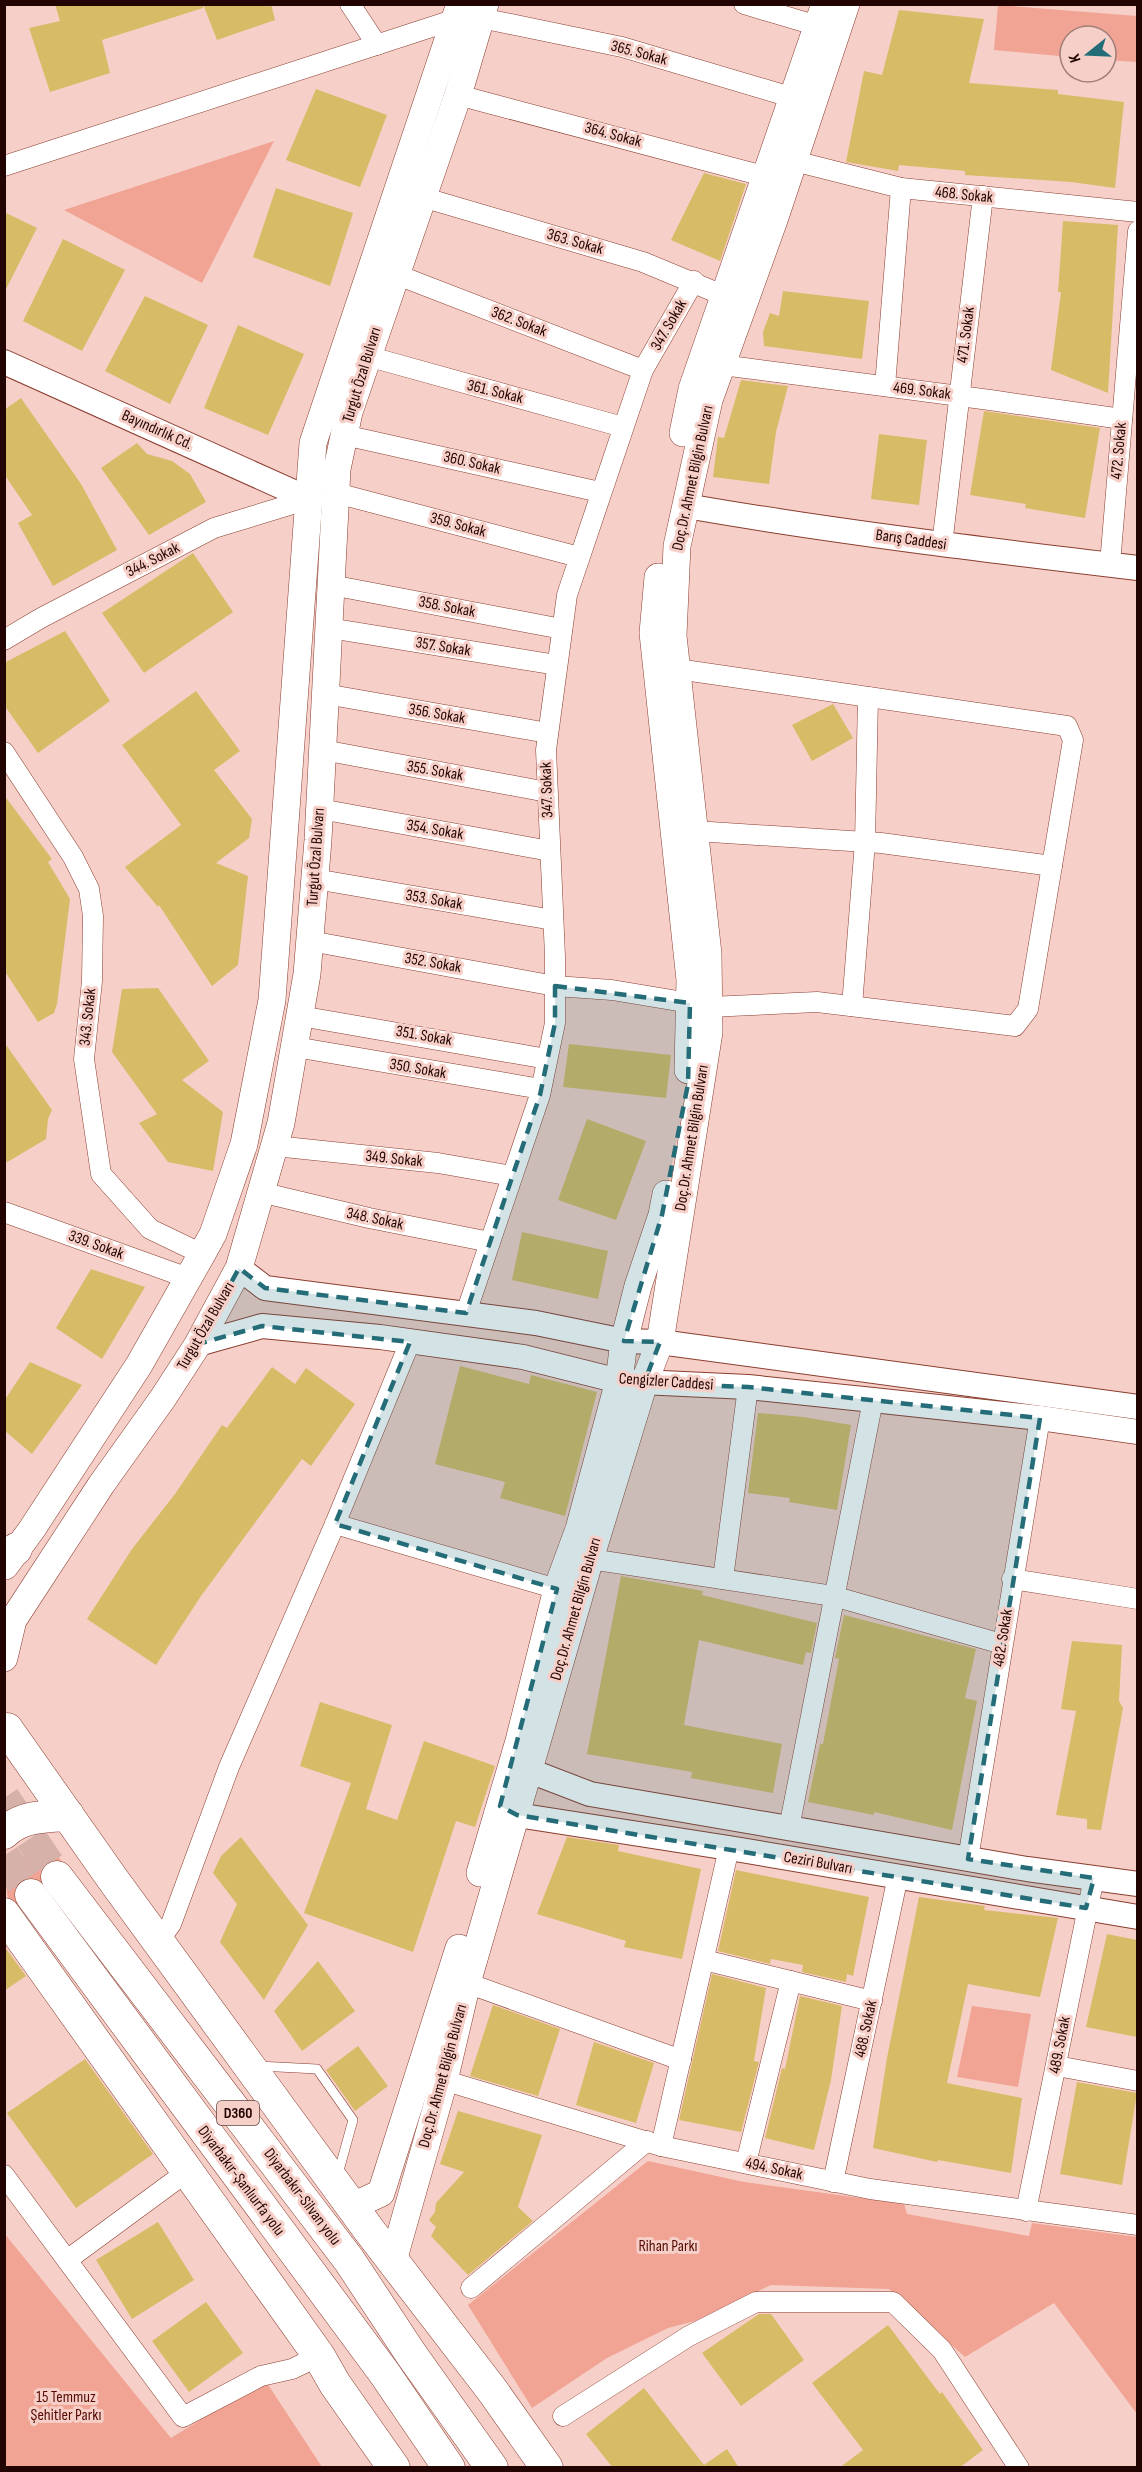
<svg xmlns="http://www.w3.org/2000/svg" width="1142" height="2472" font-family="'Sofia Sans Condensed',sans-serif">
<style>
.green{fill:#f1a394}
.building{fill:#d7bb66}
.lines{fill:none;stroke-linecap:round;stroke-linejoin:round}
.trunk-tunnel{stroke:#d6b1aa;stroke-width:32;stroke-dasharray:32 16;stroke-linecap:butt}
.service-casing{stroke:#8b3d2f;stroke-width:10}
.minor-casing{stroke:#8b3d2f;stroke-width:21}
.tertiary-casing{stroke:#8b3d2f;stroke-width:26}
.secondary-casing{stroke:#8b3d2f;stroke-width:28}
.trunk-casing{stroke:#8b3d2f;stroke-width:33}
.service{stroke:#fff;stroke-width:9}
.minor{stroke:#fff;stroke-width:20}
.tertiary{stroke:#fff;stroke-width:24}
.secondary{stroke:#fff;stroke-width:27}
.trunk{stroke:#fff;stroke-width:32}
.marked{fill:#246c78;fill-opacity:0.2;stroke:#246c78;stroke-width:4.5;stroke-dasharray:12 8;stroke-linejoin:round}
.labels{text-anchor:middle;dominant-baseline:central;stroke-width:6;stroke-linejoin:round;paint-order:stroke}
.shield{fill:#f6d0c8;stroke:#62413d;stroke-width:1.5}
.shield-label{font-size:15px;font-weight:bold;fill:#220402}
.street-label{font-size:16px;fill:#220402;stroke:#f6d0c8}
.park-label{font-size:16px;fill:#540a02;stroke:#f6d0c8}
</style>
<rect width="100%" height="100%" fill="#f6d0c8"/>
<!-- green -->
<g class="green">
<path d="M998,5L1137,16V62L1106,60V36H1070V57L994,50Z"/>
<path d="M274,141L202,283L64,210Z"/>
<path d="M49,1853L57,1855L67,1868L11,1911C0,1871 7,1856 49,1853Z"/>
<path d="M972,2006L1031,2014L1018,2087L957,2077Z"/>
<path d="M648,2161L744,2182L904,2204L907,2214L1029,2236L1032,2223L1137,2237V2414L1054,2303L965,2357L889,2289L771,2285L695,2321L668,2328L607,2358L532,2408L468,2305Z"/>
<path d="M4,2233L171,2438L265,2380L322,2467H5Z"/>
</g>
<!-- building -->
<g class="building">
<path d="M55,4H203V8L102,40L110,73L50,92L29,28L60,21Z"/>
<path d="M203,4H271L275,20L217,40Z"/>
<path d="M899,10L984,19L969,83L1058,90V94L1124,102L1115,188L1071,182L965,175V171L899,165L898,171L846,162L864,71L882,75Z"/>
<path d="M316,89L387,115L360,187L286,160Z"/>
<path d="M704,173L746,184L720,261L671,240Z"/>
<path d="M276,188L353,213L330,286L253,257Z"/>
<path d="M4,212L37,228L4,293Z"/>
<path d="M1063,221L1118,225L1108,393L1051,370L1061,292H1058Z"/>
<path d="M63,239L125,270L82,351L23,321Z"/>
<path d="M783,291L869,301L862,359L764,346L763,332L770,313L779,316Z"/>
<path d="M145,296L208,325L170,404L105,371Z"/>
<path d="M238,325L304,354L268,435L204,408Z"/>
<path d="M741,380L788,386L776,432L769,484L713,477L718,437L724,438Z"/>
<path d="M21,398L81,484L117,550L53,586L18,523L32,515L4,474V410Z"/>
<path d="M984,411L1100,428L1085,518L1025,508L1026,504L970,495Z"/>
<path d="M879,434L927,440L919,505L871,499Z"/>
<path d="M137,443L147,454L172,461L190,474L206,502L149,535L101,468Z"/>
<path d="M193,553L233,612L144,673L102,613Z"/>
<path d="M65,631L110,701L38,753L4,705V663Z"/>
<path d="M196,691L240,751L214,770L252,819L249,838L216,863L248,876L238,965L212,986L159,905L158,907L125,867L181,825L122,745Z"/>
<path d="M833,704L853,738L812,761L792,725Z"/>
<path d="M4,795L52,859L48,862L70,899L57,1004L54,1013L38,1022L4,970Z"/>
<path d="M158,988L209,1061L182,1080L223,1112L213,1171L168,1162L139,1123L157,1114L112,1052L122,989Z"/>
<path d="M4,1042L52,1110L48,1119L46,1139L4,1164Z"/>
<path d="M569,1044L671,1055L666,1098L563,1087Z"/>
<path d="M587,1119L646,1141L616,1220L558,1200Z"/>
<path d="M522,1232L608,1251L598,1299L512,1280Z"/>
<path d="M91,1269L145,1287L102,1359L56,1328Z"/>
<path d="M30,1362L82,1385L32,1454L4,1430V1401Z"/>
<path d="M460,1366L529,1384L531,1375L597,1392L565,1516L500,1498L505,1482L435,1464Z"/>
<path d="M272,1367L295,1384L306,1368L355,1404L311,1466L302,1459L201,1596L156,1665L87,1619L132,1549L175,1494L222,1425L227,1428Z"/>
<path d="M758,1413L803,1417L851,1425L837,1510L789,1502L790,1498L748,1493Z"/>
<path d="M621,1576L703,1591L702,1595L817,1623L811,1653L806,1652L803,1665L699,1640L684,1725L782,1744L773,1793L691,1778L692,1772L587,1754Z"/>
<path d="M844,1615L976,1649L965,1698L977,1701L952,1830L874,1812V1815L808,1802L820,1744H823L839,1659L835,1658Z"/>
<path d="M1072,1641L1122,1645L1119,1701L1123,1708L1101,1830L1087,1829V1819L1056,1815L1076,1711L1061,1709Z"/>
<path d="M320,1702L392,1725L366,1809L397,1820L424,1741L495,1766L475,1827L456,1821L413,1952L304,1913L351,1783L300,1766Z"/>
<path d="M241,1837L308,1925L264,2000L220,1942L237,1904L213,1873L221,1856Z"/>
<path d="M567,1837L619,1845L618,1851L701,1869L682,1959L624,1947L626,1941L537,1914Z"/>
<path d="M736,1870L869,1897L853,1976L847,1974L846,1982L802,1972L803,1965L771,1959L770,1964L718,1951Z"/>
<path d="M919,1897L985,1906L984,1910L1058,1918L1040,1997L968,1984L947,2083L1022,2098L1011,2173L938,2160L937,2162L873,2148L887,2058Z"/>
<path d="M1107,1934L1137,1940V2037L1086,2027Z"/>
<path d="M4,1946L26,1976L4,1991Z"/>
<path d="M318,1961L355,2011L302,2051L274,2011Z"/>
<path d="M712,1974L766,1988L754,2061L759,2062L741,2132L679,2120Z"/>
<path d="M800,1996L842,2006L831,2080L814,2150L765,2138L782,2068L785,2069Z"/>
<path d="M493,2005L560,2029L538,2096L470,2076Z"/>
<path d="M594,2042L654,2063L636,2123L576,2105Z"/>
<path d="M358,2046L388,2086L355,2111L326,2070Z"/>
<path d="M85,2059L153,2154L76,2208L7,2113Z"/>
<path d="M1077,2082L1137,2093L1122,2185L1060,2174Z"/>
<path d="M458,2111L542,2135L518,2207L533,2221L468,2275L431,2236L436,2227L429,2220L435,2212L436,2203L464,2172L440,2164Z"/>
<path d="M158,2222L194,2280L132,2319L96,2260Z"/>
<path d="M206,2302L243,2353L189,2392L152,2341Z"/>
<path d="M759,2314H771L804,2360L741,2406L702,2353Z"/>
<path d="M888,2325L940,2394L942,2392L983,2450L959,2468H839L863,2450L812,2383Z"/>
<path d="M644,2388L704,2465L727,2449L739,2468H613L586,2434Z"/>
</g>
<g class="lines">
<!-- trunk-tunnel -->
<g class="trunk-tunnel">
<path d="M4,1798L57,1877"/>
<path d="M4,1856L31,1895"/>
</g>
<!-- service casing -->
<g class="service-casing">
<path id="service" d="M258,2066L317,2069L353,2120L338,2174"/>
</g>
<!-- minor casing -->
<g class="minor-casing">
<g id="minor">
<path d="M350,4L377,45"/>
<path d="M744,4L818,26"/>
<path d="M481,18L622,47L794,98"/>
<path d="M458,95L767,177"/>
<path d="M794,161L901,188L1138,212"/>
<path d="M4,166L456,19"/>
<path d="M422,197L643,262L725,296"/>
<path d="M395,274L643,370"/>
<path d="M367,356L623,427"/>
<path d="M722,365L990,400L1122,419"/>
<path d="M885,386L901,188"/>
<path d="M344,435L600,492"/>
<path d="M336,493L579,557"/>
<path d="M942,545L983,196"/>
<path d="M1110,564L1138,231"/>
<path d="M331,585L562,629"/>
<path d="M329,628L557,665"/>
<path d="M4,640L41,618L214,528L309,499"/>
<path d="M677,669L1067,726L1073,740L1028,1009L1015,1026L817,1002L709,1007"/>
<path d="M325,694L548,733"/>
<path d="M323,750L547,792"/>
<path d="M4,752L73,857L89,889L93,916L92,981L84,1059L101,1174L150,1229L202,1254"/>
<path d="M320,809L550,851"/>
<path d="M695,831L881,843L1052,866"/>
<path d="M315,879L553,920"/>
<path d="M310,941L555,986L612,990L690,1003"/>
<path d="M852,1006L865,842L868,697"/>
<path d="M300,1016L547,1059"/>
<path d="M295,1047L541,1089"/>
<path d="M275,1146L438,1163L512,1176"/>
<path d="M260,1192L369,1218L490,1242"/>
<path d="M4,1212L188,1278"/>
<path d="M466,1313L540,1095L555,1023V956L546,750L567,595L643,370L694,281"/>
<path d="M335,1524L557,1589"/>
<path d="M590,1559L833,1596L1002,1644"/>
<path d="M723,1579L748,1387"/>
<path d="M1012,1579L1138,1599"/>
<path d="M789,1828L873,1400"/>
<path d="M968,1859L1040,1418"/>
<path d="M158,1942L171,1924L229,1767L335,1524L410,1342"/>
<path d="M704,1960L872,2001"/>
<path d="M467,1983L681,2060"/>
<path d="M1057,2066L1138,2081"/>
<path d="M433,2077L661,2146L870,2189L1138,2225"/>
<path d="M661,2146L729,1848"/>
<path d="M746,2163L791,1981"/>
<path d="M4,2175L183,2417L261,2376L292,2369L319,2356"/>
<path d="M833,2182L898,1876"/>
<path d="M1026,2211L1094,1878"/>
<path d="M67,2260L188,2171"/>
<path d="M471,2288L647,2141"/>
<path d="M563,2416L689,2336L756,2302H893L942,2350L1019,2468"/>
</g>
</g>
<!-- tertiary casing -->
<g class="tertiary-casing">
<g id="tertiary">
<path d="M4,362L309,499"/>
<path d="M686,506C836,532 986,550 1138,568"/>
<path d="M239,1268L265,1288L536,1323L624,1341L660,1342L1138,1407"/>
<path d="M198,1344L262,1326L380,1337L523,1357L619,1381L748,1387L873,1400L1040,1418L1138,1432"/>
<path d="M513,1760L530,1771L590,1794L1027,1869L1138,1884"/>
<path d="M500,1806L517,1815L729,1848L1138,1917"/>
</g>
</g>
<!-- secondary casing -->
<g class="secondary-casing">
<g id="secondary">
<path d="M683,433L692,389L825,4"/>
<path d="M658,577L653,633L690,980L688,1070"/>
<path d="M5,1566L32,1529L139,1365L202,1254L213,1234L244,1144L272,1000L313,443L460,4"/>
<path d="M4,1658L13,1620L101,1485L163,1398L198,1344L239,1268L281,1123L307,974L318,840L337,469L349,412L458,95L485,4"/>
<path d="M480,1873L519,1741L557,1589L579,1529L619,1381L624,1341L638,1286L662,1215L666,1194"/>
<path d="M353,2206L381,2193L459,1948"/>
<path d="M393,2261L444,2081L467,1983L590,1559L644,1383L660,1342L709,1032L708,954L673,636L677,546L709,400L774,220L846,4"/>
</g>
</g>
<!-- trunk casing -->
<g class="trunk-casing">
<g id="trunk">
<path d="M4,1558L16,1549"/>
<path d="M7,1729L114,1881L369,2230L492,2390L547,2468"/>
<path d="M4,1833C21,1816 46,1816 68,1815"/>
<path d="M57,1877L349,2260L411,2354L492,2468"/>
<path d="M31,1895L385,2374L449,2468"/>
<path d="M4,1914L319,2356L335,2384L394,2468"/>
</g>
</g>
<!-- service -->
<use href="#service" class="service"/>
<!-- minor -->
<use href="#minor" class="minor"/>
<!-- tertiary -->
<use href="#tertiary" class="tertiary"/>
<!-- secondary -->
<use href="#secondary" class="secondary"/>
<!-- trunk -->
<use href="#trunk" class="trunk"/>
</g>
<!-- marked area -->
<path class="marked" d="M555,986L690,1003L688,1084L662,1215L624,1341L660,1342L644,1383L748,1387L1040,1418L968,1859L1094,1878L1086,1908L517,1815L500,1806L557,1589L335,1524L410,1342L262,1326L198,1344L239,1268L265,1288L466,1313L540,1095L555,1023Z"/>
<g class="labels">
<!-- shield labels -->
<rect class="shield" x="217" y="2101" width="42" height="24" rx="4.5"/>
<g class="shield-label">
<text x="238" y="2113">D360</text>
</g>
<!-- street labels -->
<g class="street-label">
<text transform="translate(639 53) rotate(15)">365. Sokak</text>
<text transform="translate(613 135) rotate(15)">364. Sokak</text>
<text transform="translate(964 195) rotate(6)">468. Sokak</text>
<text transform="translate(575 242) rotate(16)">363. Sokak</text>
<text transform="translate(519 322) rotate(21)">362. Sokak</text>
<text transform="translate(669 325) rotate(-60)">347. Sokak</text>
<text transform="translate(966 335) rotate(-83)">471. Sokak</text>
<text transform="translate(362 375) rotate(-73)">Turgut Özal Bulvarı</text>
<text transform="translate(922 391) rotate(7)">469. Sokak</text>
<text transform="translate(495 392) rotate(14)">361. Sokak</text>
<text transform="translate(157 430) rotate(24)">Bayındırlık Cd.</text>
<text transform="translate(1119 451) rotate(-85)">472. Sokak</text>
<text transform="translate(472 463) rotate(13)">360. Sokak</text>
<text transform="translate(693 478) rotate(-78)">Doç.Dr. Ahmet Bilgin Bulvarı</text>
<text transform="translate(458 525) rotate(15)">359. Sokak</text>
<text transform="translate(911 540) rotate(8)">Barış Caddesi</text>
<text transform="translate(153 560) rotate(-27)">344. Sokak</text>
<text transform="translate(447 607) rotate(11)">358. Sokak</text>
<text transform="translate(443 647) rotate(9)">357. Sokak</text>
<text transform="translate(437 714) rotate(10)">356. Sokak</text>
<text transform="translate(435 771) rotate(10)">355. Sokak</text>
<text transform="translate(547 790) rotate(-92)">347. Sokak</text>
<text transform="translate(435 830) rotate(10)">354. Sokak</text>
<text transform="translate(316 857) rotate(-86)">Turgut Özal Bulvarı</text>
<text transform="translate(434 900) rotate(10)">353. Sokak</text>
<text transform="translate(433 963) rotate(10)">352. Sokak</text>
<text transform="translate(88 1017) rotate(-84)">343. Sokak</text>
<text transform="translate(424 1036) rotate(10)">351. Sokak</text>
<text transform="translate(418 1069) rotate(10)">350. Sokak</text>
<text transform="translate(692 1138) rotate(-81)">Doç.Dr. Ahmet Bilgin Bulvarı</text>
<text transform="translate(394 1159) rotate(6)">349. Sokak</text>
<text transform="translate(375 1219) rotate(12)">348. Sokak</text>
<text transform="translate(96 1245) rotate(20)">339. Sokak</text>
<text transform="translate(206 1326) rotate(-60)">Turgut Özal Bulvarı</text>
<text transform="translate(666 1382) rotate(4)">Cengizler Caddesi</text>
<text transform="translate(576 1609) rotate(-74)">Doç.Dr. Ahmet Bilgin Bulvarı</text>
<text transform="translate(1003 1638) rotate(-81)">482. Sokak</text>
<text transform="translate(818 1863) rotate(10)">Ceziri Bulvarı</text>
<text transform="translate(866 2029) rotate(-78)">488. Sokak</text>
<text transform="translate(1060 2045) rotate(-79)">489. Sokak</text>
<text transform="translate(443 2076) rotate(-75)">Doç.Dr. Ahmet Bilgin Bulvarı</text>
<text transform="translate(774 2169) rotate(12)">494. Sokak</text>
<text transform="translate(241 2181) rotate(53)">Diyarbakır-Şanlıurfa yolu</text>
<text transform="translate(302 2197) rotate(53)">Diyarbakır-Silvan yolu</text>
</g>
<!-- park labels -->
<g class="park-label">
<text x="668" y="2246">Rihan Parkı</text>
<text x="66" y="2397">15 Temmuz<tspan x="66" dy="18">Şehitler Parkı</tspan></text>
</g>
</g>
<!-- border -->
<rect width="1142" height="2472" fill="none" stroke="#220402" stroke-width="12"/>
<!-- north arrow -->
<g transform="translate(1088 54) rotate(252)"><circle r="28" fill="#f6d0c8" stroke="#a17e79" stroke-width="1.5"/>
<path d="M0-4.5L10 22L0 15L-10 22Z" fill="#246c78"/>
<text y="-9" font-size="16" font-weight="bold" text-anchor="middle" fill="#220402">K</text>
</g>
</svg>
